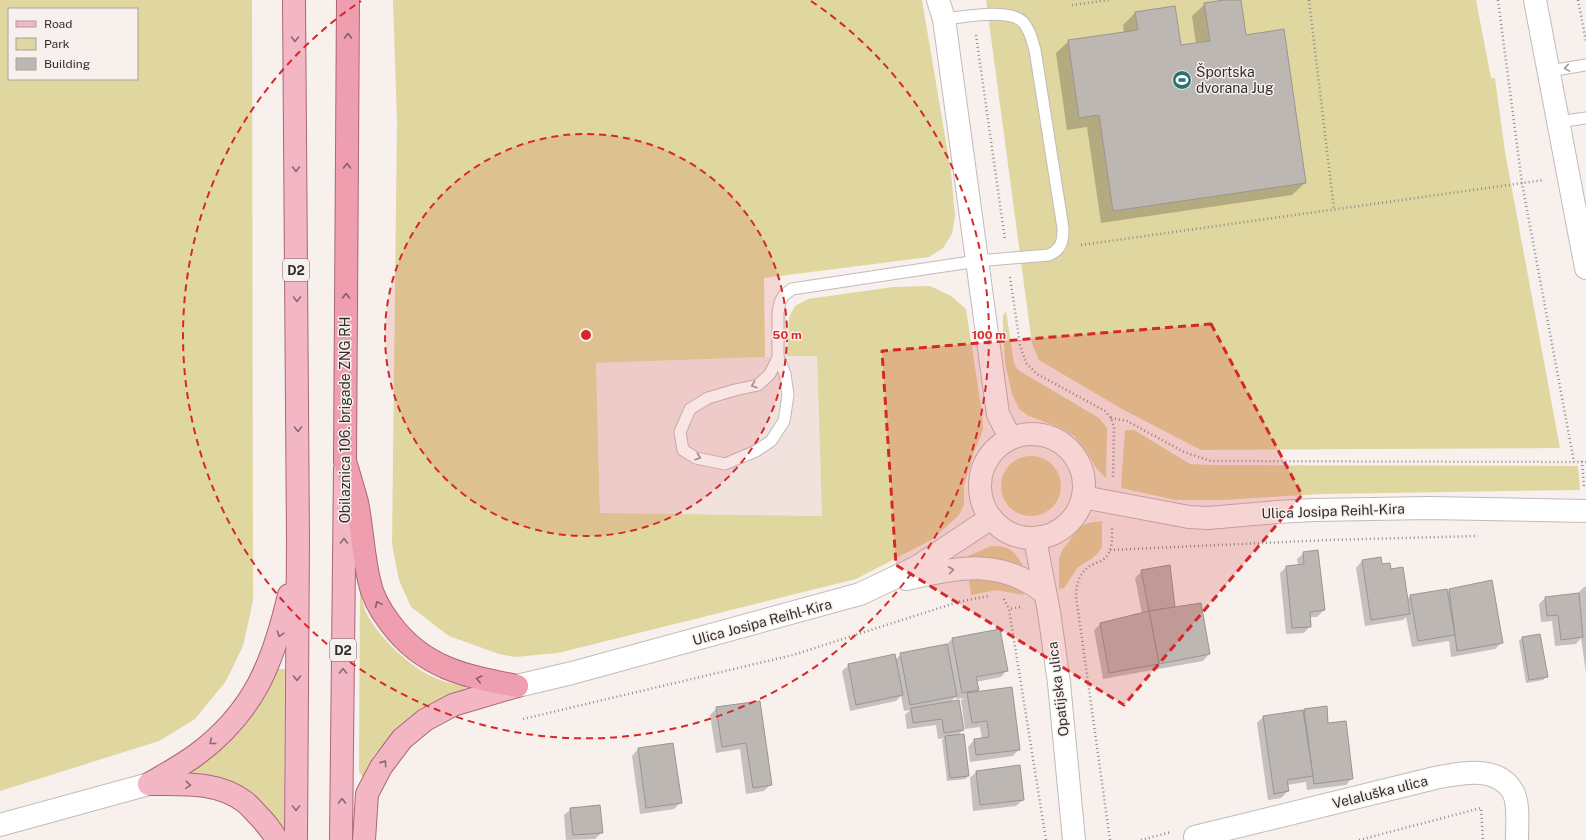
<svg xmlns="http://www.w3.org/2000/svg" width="1586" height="840" font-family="'Public Sans',sans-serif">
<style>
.built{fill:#f2e2de}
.green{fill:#e0d69f;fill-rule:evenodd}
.shadow{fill:#0003}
.building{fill:#bcb7b3;stroke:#9a9591}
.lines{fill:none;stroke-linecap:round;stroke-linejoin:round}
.service-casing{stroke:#c2bbb8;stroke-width:13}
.minor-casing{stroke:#c2bbb8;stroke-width:24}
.primary-casing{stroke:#aa6775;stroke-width:24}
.trunk-casing{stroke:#aa6775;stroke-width:24}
.path{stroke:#908c8a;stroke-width:2.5;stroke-dasharray:1 3;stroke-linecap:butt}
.service{stroke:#fff;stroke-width:11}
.minor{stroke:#fff;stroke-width:22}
.primary{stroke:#f3b6c4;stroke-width:22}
.trunk{stroke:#ef9eb0;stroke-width:22}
.oneway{stroke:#866068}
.oneway2{stroke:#886b71}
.oneway3{stroke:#989696}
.marked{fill:#d62828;fill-opacity:0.2;stroke:#d62828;stroke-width:3;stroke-dasharray:8 5;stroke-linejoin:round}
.ring{fill:none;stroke:#d62828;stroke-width:2;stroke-dasharray:7 5}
.labels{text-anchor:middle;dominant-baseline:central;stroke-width:3;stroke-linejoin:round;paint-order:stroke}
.shield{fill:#f7f0ed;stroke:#6c6867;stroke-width:1}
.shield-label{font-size:13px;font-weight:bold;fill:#302e2d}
.poi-label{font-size:14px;fill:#302e2d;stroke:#f7f0ed;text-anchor:start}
.street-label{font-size:14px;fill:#302e2d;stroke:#f7f0ed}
.centre{fill:#d62828;stroke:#f7f0ed;stroke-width:2}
.ring-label{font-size:12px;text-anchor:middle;font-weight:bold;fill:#d62828;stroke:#f7f0ed;stroke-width:3;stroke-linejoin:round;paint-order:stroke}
</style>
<rect width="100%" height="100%" fill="#f7f0ed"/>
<!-- built -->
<path class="built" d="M817,355L822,516L600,514L596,363Z"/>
<!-- green -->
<g class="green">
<path d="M0,0H252L253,601L243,646L226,681L195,719L159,741L0,791ZM9,9H137V79H9Z"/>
<path d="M393,0H922L951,172L955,216L952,234L943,248L929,257L764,278L765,357L596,363L600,513L822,516L817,356H787L789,317L795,306L808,299L893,287L930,286L951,296L966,309L982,413L983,430L974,452L964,486V505L959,515L933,539L856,579L558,653L515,657L499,654L449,636L411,607L399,580L392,544L397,121Z"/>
<path d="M986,0H1476L1491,78H1495L1505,152L1560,448L1201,450L1122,409L1039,360L1032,344Z"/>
<path d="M1006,311L1014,363L1018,370L1099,418L1107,428L1106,478L1096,468L1087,452L1074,436L1061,428L1029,416L1019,409L1012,394L1005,363L1003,329V316Z"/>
<path d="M1125,430H1134L1190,464L1211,465L1578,466L1580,490L1321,494L1223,500H1176L1121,488Z"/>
<circle cx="1031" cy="486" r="30"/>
<path d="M1102,521V547L1097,554L1091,559L1078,567L1064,588L1059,589V558L1063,549L1080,527L1088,523Z"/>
<path d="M991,546C1009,545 1015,551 1023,566C1003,558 990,558 969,562L968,556Z"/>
<path d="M989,576L1017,586L1024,595L997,590L971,595L969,580Z"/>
<path d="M360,592C362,598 363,604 365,610C375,634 408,665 431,676C442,682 454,684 466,686L467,694L433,705L402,724L373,756L363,777L359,772Z"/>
<path d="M277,669H285L284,830L247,789L223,778L189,774L213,755L260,702Z"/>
</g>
<!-- shadow -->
<g class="shadow">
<path d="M1231,0H1240L1245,36L1305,183L1292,195L1101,223L1087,127L1067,130L1056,53L1069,41L1124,33L1123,25L1135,13L1180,46L1196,44L1192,16L1205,4Z"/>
<path d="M1304,553L1324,610L1317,617H1309L1310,626L1304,633L1286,634L1280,573L1286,567L1298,565L1297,559Z"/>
<path d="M1362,561L1381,565L1390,570L1407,599L1410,596L1446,590L1447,593L1449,590L1501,643L1495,649L1451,657L1449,641L1412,647L1406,617L1403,620L1365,626L1356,568Z"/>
<path d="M1142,571L1174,608L1209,654L1203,661L1103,679L1094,630L1100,624L1142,614L1135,578Z"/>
<path d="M1584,587H1586V673L1581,638L1576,644L1555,646L1552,621L1541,622L1539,604L1545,598L1577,594Z"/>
<path d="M999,630L1007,670L1001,677L976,682L978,690L975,693L1019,749L1013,756L970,762L968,747L974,740L982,739L980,727L965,729L961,700L964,698L956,699V697L949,703L963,730L957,736L968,776L965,779L947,781L942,740L944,738L938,739L936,725L907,729L905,715L910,710L904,711L901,696L896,701L850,711L842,671L849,665L895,660L901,654L946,645L952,639Z"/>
<path d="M1522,638L1546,677L1543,680L1526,683L1519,641Z"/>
<path d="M759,702L771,784L764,791L746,794L740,749L716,753L710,715L717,708Z"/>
<path d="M1305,710L1328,724L1352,778L1346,785L1307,790L1306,782L1287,785L1288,791L1281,798L1268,800L1257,723L1263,717L1302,712Z"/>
<path d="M638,749L681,802L674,809L640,814L632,756Z"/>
<path d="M977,771L1023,800L1016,806L973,811L970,778Z"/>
<path d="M571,809L602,832L595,839L566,840L564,815Z"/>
</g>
<!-- building -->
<g class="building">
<path d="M1224,0H1241L1246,35L1284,29L1306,183L1113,211L1099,115L1079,118L1068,40L1138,30L1135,12L1175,6L1181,45L1210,41L1204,3Z"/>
<path d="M1318,550L1325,610L1310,612L1311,627L1292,628L1286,566L1304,564L1303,552Z"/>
<path d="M1381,557L1382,564L1390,563L1391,569L1403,567L1410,614L1371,620L1362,560Z"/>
<path d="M1170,565L1175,607L1149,611L1141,570Z"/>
<path d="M1492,580L1503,643L1457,651L1449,589Z"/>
<path d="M1447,589L1455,635L1418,641L1410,595Z"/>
<path d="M1579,593L1583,637L1561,640L1558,615L1547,616L1545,597Z"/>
<path d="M1201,603L1210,654L1159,664L1149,611Z"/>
<path d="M1149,611L1159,664L1109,673L1100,623Z"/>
<path d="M1000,629L1008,671L976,677L979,690L962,693L952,638Z"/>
<path d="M1540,634L1548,677L1529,680L1522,637Z"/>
<path d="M947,644L957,696L910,705L900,653Z"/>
<path d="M895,654L903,695L856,705L848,664Z"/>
<path d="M1012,687L1020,750L976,755L974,739L989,737L987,721L972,723L967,693Z"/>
<path d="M959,700L964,730L944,733L942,719L913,723L911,708Z"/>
<path d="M760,701L772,785L753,788L746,743L722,747L716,707Z"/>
<path d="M1327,706L1328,723L1346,721L1353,779L1314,784L1304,709Z"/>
<path d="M1303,710L1313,776L1287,780L1289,791L1274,794L1263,716Z"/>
<path d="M964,734L969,776L950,778L945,736Z"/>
<path d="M673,743L682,803L646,808L638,748Z"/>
<path d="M1020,765L1024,800L980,805L976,771Z"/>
<path d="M600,805L603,833L573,835L570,808Z"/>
</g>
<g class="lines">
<!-- service casing -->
<g class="service-casing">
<g id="service">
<path d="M1549,71L1586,65"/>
<path d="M1558,122L1586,118"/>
<path d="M778,357L785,374L788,395L784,421L771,441L756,451L725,464L696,458L683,450L680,432L690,409L708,398L735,390L758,385L770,374L778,357V312L780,302L784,295L792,289L977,261L1049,255C1062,249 1063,241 1063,228L1035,50C1032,40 1030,30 1023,22C1009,8 963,17 944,19"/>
</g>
</g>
<!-- minor casing -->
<g class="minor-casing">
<g id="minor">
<path d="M938,0L944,19L998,414L1004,426L1011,438"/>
<path d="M1535,0L1586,268"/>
<circle cx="1032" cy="486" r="52"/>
<path d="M1083,497L1189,517L1208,518L1277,512L1313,510L1429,508L1586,511"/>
<path d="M1035,539L1049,612L1059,683L1074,840"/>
<path d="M906,579C958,568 999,557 1045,593"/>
<path d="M517,686L572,673L860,594L917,567L991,518"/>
<path d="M0,825L149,784"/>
<path d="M1195,837L1435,778C1460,773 1500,764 1514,794C1519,805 1517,827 1517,840"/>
</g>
</g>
<!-- primary casing -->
<g class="primary-casing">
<g id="primary">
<path d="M294,0L298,541L296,840"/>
<path d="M149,784C164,775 181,766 196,755C254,712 273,663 289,595"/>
<path d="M149,784C181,784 218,781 245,802C249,805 252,809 256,813C265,822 271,829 277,840"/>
<path d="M341,840L345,469"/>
<path d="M364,840L367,794L381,767L402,739L425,720L453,705L517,686"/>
</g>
</g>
<!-- trunk casing -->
<g class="trunk-casing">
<path id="trunk" d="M348,0L345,461C349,474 353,488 357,502C362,527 363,554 369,580C372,596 380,610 390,623C423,668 465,676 517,686"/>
</g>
<!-- path -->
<g class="path">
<path d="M1309,0L1334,209"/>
<path d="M1498,0L1522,183L1574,462"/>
<path d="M1578,0L1586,41"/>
<path d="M1072,5L1109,0"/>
<path d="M976,35L1005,240"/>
<path d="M1081,245L1544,180"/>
<path d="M1010,277L1020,345L1026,363L1037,374L1105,411L1111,418L1114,427L1113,478"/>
<path d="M1111,418L1127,421L1184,452L1211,461L1586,462"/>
<path d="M1582,461L1584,487"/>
<path d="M1110,550L1328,540L1478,536"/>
<path d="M1004,599L1009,609"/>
<path d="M1020,607L1009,609L1046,840"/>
<path d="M523,719L793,655L958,602L989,596"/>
<path d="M1110,840L1076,596C1076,585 1079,573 1090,566C1095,563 1102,562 1106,557C1113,549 1112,536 1112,527"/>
<path d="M1141,840L1171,832"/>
<path d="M1359,840L1481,808L1483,840"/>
</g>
<!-- service -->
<use href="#service" class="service"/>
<!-- minor -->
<use href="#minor" class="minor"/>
<!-- primary -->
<use href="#primary" class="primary"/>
<!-- trunk -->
<use href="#trunk" class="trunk"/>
</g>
<!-- one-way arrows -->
<defs><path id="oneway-chevron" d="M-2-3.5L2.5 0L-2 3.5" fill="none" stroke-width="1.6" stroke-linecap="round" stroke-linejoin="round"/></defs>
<g class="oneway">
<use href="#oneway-chevron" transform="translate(348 36) rotate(-90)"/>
<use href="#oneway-chevron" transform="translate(347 166) rotate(-90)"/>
<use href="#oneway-chevron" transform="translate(346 296) rotate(-90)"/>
<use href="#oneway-chevron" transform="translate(378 604) rotate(-114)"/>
<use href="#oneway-chevron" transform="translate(479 679) rotate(-168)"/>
</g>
<g class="oneway2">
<use href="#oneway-chevron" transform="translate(295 39) rotate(90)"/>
<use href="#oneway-chevron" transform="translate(296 169) rotate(90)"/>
<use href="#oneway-chevron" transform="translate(297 299) rotate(90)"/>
<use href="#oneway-chevron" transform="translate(298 429) rotate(90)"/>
<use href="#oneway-chevron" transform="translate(344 541) rotate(-89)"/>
<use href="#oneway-chevron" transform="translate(280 634) rotate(108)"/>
<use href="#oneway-chevron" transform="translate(343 671) rotate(-89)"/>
<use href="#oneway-chevron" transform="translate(297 678) rotate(90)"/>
<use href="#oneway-chevron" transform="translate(212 742) rotate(141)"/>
<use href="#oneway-chevron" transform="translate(384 763) rotate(-55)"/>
<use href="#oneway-chevron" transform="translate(188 785) rotate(4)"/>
<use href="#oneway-chevron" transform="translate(342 801) rotate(-89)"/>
<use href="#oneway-chevron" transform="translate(296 808) rotate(90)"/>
</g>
<g class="oneway3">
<use href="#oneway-chevron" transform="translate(1567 68) rotate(171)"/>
<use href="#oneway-chevron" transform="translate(754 385) rotate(161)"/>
<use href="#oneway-chevron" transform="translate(698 457) rotate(18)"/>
<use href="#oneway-chevron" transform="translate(951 570) rotate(-7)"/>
</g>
<!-- marked area -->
<path class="marked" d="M1211,324L1302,495L1124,705L896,565L882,351Z"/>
<!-- distance rings -->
<circle cx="586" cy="335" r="201" fill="#d62828" fill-opacity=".12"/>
<g class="ring">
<circle cx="586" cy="335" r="201"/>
<path d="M811 1A403 403 0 1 1 361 1"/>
</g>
<!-- icons -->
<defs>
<g id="stadium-disc" transform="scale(1)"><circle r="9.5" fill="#28726f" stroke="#f7f0ed"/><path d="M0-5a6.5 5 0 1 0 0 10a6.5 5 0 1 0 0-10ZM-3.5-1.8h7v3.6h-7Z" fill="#fff"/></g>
</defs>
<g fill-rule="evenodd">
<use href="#stadium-disc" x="1182" y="80"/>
</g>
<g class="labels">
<!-- shield labels -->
<g class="shield">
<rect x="283" y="259" width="26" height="22" rx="3"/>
<rect x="330" y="639" width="26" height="22" rx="3"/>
</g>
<g class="shield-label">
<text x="296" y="270">D2</text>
<text x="343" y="650">D2</text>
</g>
<!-- poi labels -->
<g class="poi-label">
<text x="1196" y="72">Športska<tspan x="1196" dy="16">dvorana Jug</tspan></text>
</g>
<!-- street labels -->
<g class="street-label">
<text transform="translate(345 420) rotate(-90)">Obilaznica 106. brigade ZNG RH</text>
<text transform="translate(1333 511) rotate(-2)">Ulica Josipa Reihl-Kira</text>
<text transform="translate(762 622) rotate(-15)">Ulica Josipa Reihl-Kira</text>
<text transform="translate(1058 689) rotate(-97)">Opatijska ulica</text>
<text transform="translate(1380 792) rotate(-14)">Velaluška ulica</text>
</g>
</g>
<circle cx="586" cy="335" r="6" class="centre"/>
<g class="ring-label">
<text x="787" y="339">50 m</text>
<text x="989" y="339">100 m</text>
</g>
<!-- legend -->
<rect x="8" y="8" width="130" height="72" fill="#f7f0ed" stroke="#a7a2a0"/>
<rect x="16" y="21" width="20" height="6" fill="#f3b6c4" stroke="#a7a2a0"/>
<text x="44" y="28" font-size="12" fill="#302e2d">Road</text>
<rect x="16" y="38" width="20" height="12" fill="#e0d69f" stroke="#a7a2a0"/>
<text x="44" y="48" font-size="12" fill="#302e2d">Park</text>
<rect x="16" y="58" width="20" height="12" fill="#bcb7b3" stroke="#a7a2a0"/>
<text x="44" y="68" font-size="12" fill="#302e2d">Building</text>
</svg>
